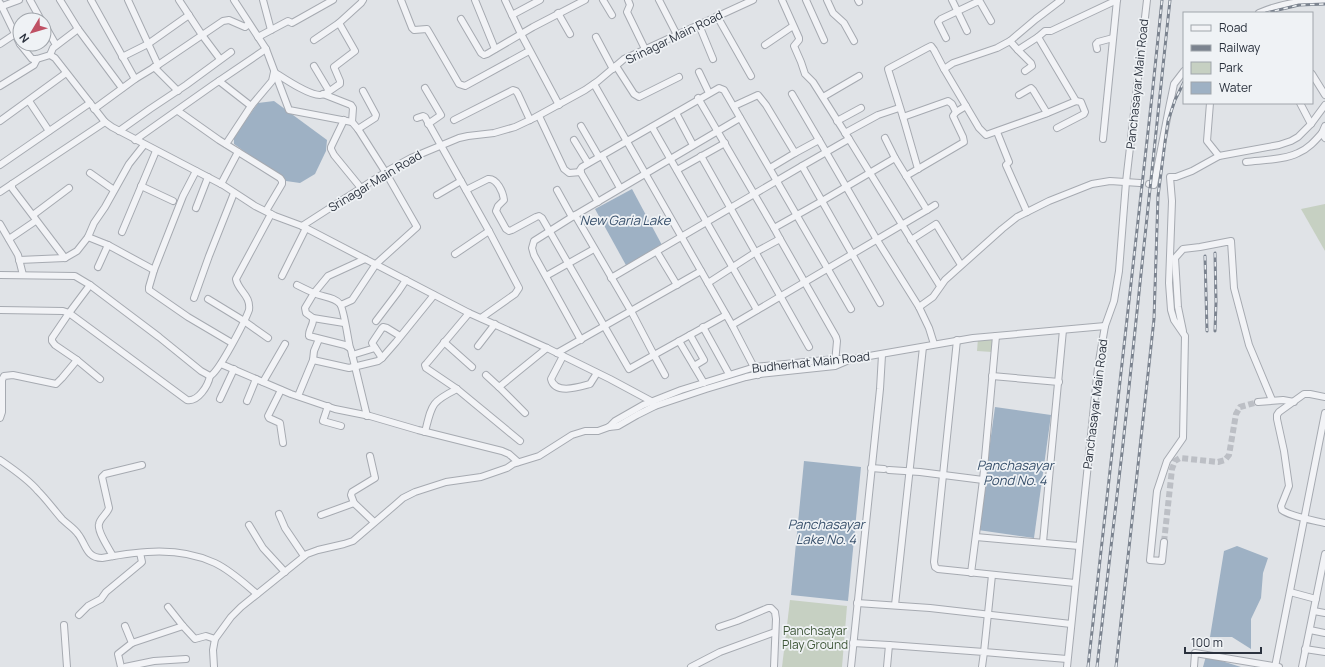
<svg xmlns="http://www.w3.org/2000/svg" width="1325" height="667" font-family="Manrope,sans-serif">
<style>
.green{fill:#c6d0c2}
.water{fill:#9eb1c4}
.lines{fill:none;stroke-linecap:round;stroke-linejoin:round}
.street-tunnel{stroke:#bcbfc5;stroke-width:6;stroke-dasharray:6 3;stroke-linecap:butt}
.street-casing{stroke:#a6aab1;stroke-width:8}
.street{stroke:#f2f3f6;stroke-width:6}
.rail-casing{stroke:#7b838f;stroke-width:3}
.rail{stroke:#eff2f5;stroke-width:1.5;stroke-dasharray:4.5;stroke-linecap:butt}
.labels{text-anchor:middle;dominant-baseline:central;stroke-width:3.5;stroke-linejoin:round;paint-order:stroke}
.street-label{font-size:12px;fill:#2a313d;stroke:#eff2f5}
.park-label{font-size:12px;fill:#3f5739;stroke:#eff2f5}
.water-label{font-size:13px;font-style:italic;fill:#39516c;stroke:#eff2f5}
</style>
<rect width="100%" height="100%" fill="#e0e3e7"/>
<!-- green -->
<g class="green">
<path d="M1325,204V251L1301,209Z"/>
<path d="M994,337L992,352L977,351L978,338Z"/>
<path d="M790,600L847,606L842,667H782Z"/>
</g>
<!-- water -->
<g class="water">
<path d="M274,101L327,140L326,151L315,174L300,183L286,181L234,144V137L258,103Z"/>
<path d="M632,189L663,247L627,267L595,209Z"/>
<path d="M995,407L1051,415L1034,538L978,530Z"/>
<path d="M804,461L861,467L848,601L791,595Z"/>
<path d="M1237,546L1268,558L1263,573L1261,598L1251,619V649L1232,637H1210L1224,551Z"/>
<path d="M1206,656L1241,667H1203Z"/>
</g>
<g class="lines">
<!-- street-tunnel -->
<path class="street-tunnel" d="M1164,542L1172,469L1175,461L1180,458L1218,462L1225,460L1229,455L1236,414L1240,407L1258,402"/>
<!-- street casing -->
<g class="street-casing">
<g id="street">
<path d="M30,0L41,20"/>
<path d="M60,0L78,29L122,88"/>
<path d="M91,0L135,79"/>
<path d="M128,0L158,65"/>
<path d="M179,0L202,35L220,59"/>
<path d="M234,0L266,49L289,110L352,122L358,129L386,173L417,227L376,264L352,300L341,305"/>
<path d="M263,0L271,30"/>
<path d="M401,0L412,28L414,30L427,29L430,34L459,84L465,86L529,51"/>
<path d="M475,0L495,49"/>
<path d="M505,0L521,34L559,105"/>
<path d="M603,0L612,15"/>
<path d="M628,0L630,5L627,12L645,49"/>
<path d="M659,0L677,35"/>
<path d="M806,0L824,40"/>
<path d="M827,0L833,13L844,23L854,41"/>
<path d="M858,0L859,2"/>
<path d="M952,0L967,31"/>
<path d="M979,0L991,21"/>
<path d="M0,3L20,44"/>
<path d="M0,7L19,0"/>
<path d="M558,13L570,34"/>
<path d="M1259,13C1282,3 1301,1 1325,1"/>
<path d="M512,15L540,0"/>
<path d="M717,16L751,76"/>
<path d="M461,19L481,53L484,55L487,54L533,27L585,0"/>
<path d="M44,24L56,45"/>
<path d="M699,25L713,59"/>
<path d="M258,37L288,21L292,23L333,0"/>
<path d="M596,37L613,69"/>
<path d="M1038,37L1018,50L1010,41L1036,19L1061,0"/>
<path d="M946,38L938,22L941,19L979,1"/>
<path d="M314,40L339,23L361,3L363,0"/>
<path d="M1010,41L997,48L953,63L944,69L979,128L986,135L1045,114L1076,101L1081,102L1085,112L1084,114L1057,128"/>
<path d="M0,44L15,34"/>
<path d="M20,44L32,59H37L50,55L55,58L105,122L112,127L223,185L255,206L275,216L302,226L469,313L547,348L610,379L651,401L655,406"/>
<path d="M765,45L793,26"/>
<path d="M1097,49L1096,44L1098,42L1113,38"/>
<path d="M1018,50L1031,63L1032,66L1025,71"/>
<path d="M50,55L53,48L78,29"/>
<path d="M122,57L148,44L189,15"/>
<path d="M314,66L329,91"/>
<path d="M616,66L634,94L639,97L679,77"/>
<path d="M154,67L178,91"/>
<path d="M944,69L934,50L931,46L927,48L888,69L903,117L948,101L952,104L956,112"/>
<path d="M699,72L709,93"/>
<path d="M1312,74L1325,95"/>
<path d="M219,81L251,106"/>
<path d="M594,84L732,325L758,375"/>
<path d="M0,86L34,65L37,59"/>
<path d="M425,88L441,115L428,124"/>
<path d="M323,94L351,105L353,108L352,122"/>
<path d="M792,94L819,140"/>
<path d="M1019,95L1031,88L1033,90L1047,113"/>
<path d="M823,97L859,76"/>
<path d="M698,98L774,228"/>
<path d="M29,101L49,131"/>
<path d="M1076,101L1038,37L1045,31H1051L1117,0"/>
<path d="M1210,103L1207,141L1219,156"/>
<path d="M1300,103L1311,124"/>
<path d="M734,106L758,95L766,105L795,153L770,168"/>
<path d="M94,109L135,79L158,65L223,21L229,20L245,27L249,24"/>
<path d="M178,111L219,140L280,178L282,181V184L266,211"/>
<path d="M676,113L693,145"/>
<path d="M539,116L564,169L569,173L581,172"/>
<path d="M903,117L918,169"/>
<path d="M417,118L423,116L425,117L489,231L519,288L515,294L481,318"/>
<path d="M344,120L331,147V149L334,155L361,188"/>
<path d="M454,120L513,90L516,91L518,94L530,120"/>
<path d="M0,121L66,73"/>
<path d="M837,121L861,108"/>
<path d="M581,126L599,157"/>
<path d="M1325,126L1322,133L1325,138"/>
<path d="M652,127L757,310"/>
<path d="M358,129L375,118L376,115L363,91"/>
<path d="M119,131L150,109L186,85L231,52"/>
<path d="M997,132L1009,162L1006,165L1027,212"/>
<path d="M845,133L878,115L899,108"/>
<path d="M885,138L895,158"/>
<path d="M849,139L940,286"/>
<path d="M1103,139L1117,0"/>
<path d="M135,140L213,85L266,49"/>
<path d="M574,140L588,163"/>
<path d="M226,144L251,106L272,81L274,72C285,79 308,95 320,95C327,95 334,87 340,84V81L334,67L355,51L339,23"/>
<path d="M795,153L819,140L877,240L919,307L929,328L934,344"/>
<path d="M602,156L620,188"/>
<path d="M701,156L809,347"/>
<path d="M1246,162C1262,160 1285,160 1298,153C1308,149 1315,141 1322,133"/>
<path d="M0,165L90,103"/>
<path d="M802,166L880,303"/>
<path d="M677,170L725,143"/>
<path d="M196,171L183,196L154,270L149,287V290L188,317L232,343"/>
<path d="M90,173L114,190"/>
<path d="M906,176L964,142L963,137L953,116L956,112L966,106"/>
<path d="M221,184L238,152"/>
<path d="M1149,184L1154,185L1169,108L1174,84L1184,71"/>
<path d="M141,186L173,201"/>
<path d="M466,190L488,179C497,178 503,192 504,200L498,206L496,211L506,229L509,231L512,230L536,217L539,216L542,218L629,369L654,355L665,375"/>
<path d="M557,190L572,217"/>
<path d="M0,192L12,184"/>
<path d="M437,195L461,181"/>
<path d="M598,202L581,173L580,170L582,167L719,88L724,90L851,309"/>
<path d="M196,208L208,177"/>
<path d="M927,210L935,205"/>
<path d="M33,215L69,188"/>
<path d="M575,215L631,311L654,355L726,315"/>
<path d="M0,224L18,255L23,275"/>
<path d="M302,226L389,170L411,158L459,138L468,136L494,133L515,127L534,118L585,90L598,81L624,59L633,55L753,0"/>
<path d="M122,232L156,151"/>
<path d="M88,237L94,223L105,207L129,164L144,145"/>
<path d="M9,239L34,222"/>
<path d="M780,239L836,337L837,341L835,363"/>
<path d="M911,240L936,224L961,265"/>
<path d="M657,252L677,285"/>
<path d="M455,254L489,231"/>
<path d="M65,258L15,192L12,188V184L105,122"/>
<path d="M365,259L328,276L314,293L305,308L306,313L313,318C314,325 308,330 309,336L345,345L350,348L351,350L367,416"/>
<path d="M19,260L65,258L77,251L88,237L108,245L154,270"/>
<path d="M98,267L108,245"/>
<path d="M0,275L75,276L90,285L159,337L201,371L210,376C219,372 245,321 249,310C251,295 238,291 236,279L271,214"/>
<path d="M282,276L306,228"/>
<path d="M546,276L594,249"/>
<path d="M611,278L802,166L849,139L813,82L805,74L801,62L794,46L799,40V38L782,0"/>
<path d="M708,283L756,252L780,239L774,228L822,201L895,158L927,210L732,325"/>
<path d="M90,285L69,313L52,338V341L55,345L77,360L100,379"/>
<path d="M297,285C303,288 309,291 314,293C322,297 335,297 340,304C344,309 348,340 350,348"/>
<path d="M194,298L209,256L234,193"/>
<path d="M208,299L244,321L268,338"/>
<path d="M919,307L933,297L945,280L1002,229L1017,217L1049,201L1092,184L1110,181L1140,183"/>
<path d="M0,310L63,311L69,313L187,400C198,402 208,386 210,376"/>
<path d="M469,313L427,363L425,365L426,368L457,389L520,441"/>
<path d="M313,318L344,323"/>
<path d="M376,321L398,292L406,280"/>
<path d="M703,327L729,374"/>
<path d="M1183,331L1178,307L1175,258L1183,249L1200,247L1231,241L1234,288L1249,345L1272,400"/>
<path d="M690,335L704,360L694,366"/>
<path d="M581,340L534,255L532,248L534,241L572,217L740,118"/>
<path d="M957,340L934,562L935,567L938,569L1075,583"/>
<path d="M679,341L704,383"/>
<path d="M444,342L472,367"/>
<path d="M478,346L495,324"/>
<path d="M557,353L701,271"/>
<path d="M352,355L375,348"/>
<path d="M563,356L551,379C555,395 579,387 590,384L597,373"/>
<path d="M382,358L372,343L382,328L383,327L387,328L400,336"/>
<path d="M313,360L349,368L378,361L382,358L396,342L434,295"/>
<path d="M221,364L291,394L335,409L370,416L418,430L502,451L509,454L518,462"/>
<path d="M486,375L499,387"/>
<path d="M992,376L1059,382"/>
<path d="M263,382L285,344"/>
<path d="M281,390L268,416L269,418L280,423L283,443"/>
<path d="M298,396L313,360L314,351L319,339"/>
<path d="M1325,397L1310,394H1304L1279,412L1277,415V419L1284,451L1289,486L1281,506L1282,510C1291,517 1313,520 1325,523"/>
<path d="M220,399L234,369"/>
<path d="M247,401L256,379"/>
<path d="M1258,402L1283,400L1294,402"/>
<path d="M328,406L323,421L341,426"/>
<path d="M525,413L499,387L547,348"/>
<path d="M0,418L2,412V380L4,376L13,375L56,384L62,378L77,360"/>
<path d="M609,427L618,426L637,415L655,406L706,389L746,377L760,374L835,366L849,360"/>
<path d="M425,432C432,404 431,402 457,389"/>
<path d="M370,456L375,478L352,492L351,495L354,503L374,522"/>
<path d="M0,460C13,469 28,479 38,491C47,500 54,510 62,519C67,524 74,528 78,534C86,544 86,558 102,558C140,551 179,546 215,563C230,570 244,583 257,594"/>
<path d="M871,468L884,469"/>
<path d="M889,470L920,472L983,480"/>
<path d="M279,514L285,528L304,556"/>
<path d="M321,515L354,503"/>
<path d="M249,525L263,548L285,572"/>
<path d="M976,537L1079,546"/>
<path d="M1043,542L1063,330"/>
<path d="M1164,542L1162,561L1150,560L1157,491L1167,461L1183,438L1185,336L1174,320L1171,310L1169,283L1172,201L1170,177H1176L1192,171L1219,156L1279,145L1291,141L1298,137L1311,124L1325,105"/>
<path d="M113,556C109,549 97,531 99,524C100,518 107,514 109,508L102,477L105,474L142,465"/>
<path d="M971,573L983,480L996,336"/>
<path d="M992,575L984,652L1067,659"/>
<path d="M1290,592L1316,599"/>
<path d="M857,603L930,608L1071,624"/>
<path d="M895,605L923,347"/>
<path d="M168,607L183,626L195,639L206,636L215,639"/>
<path d="M1314,611L1325,613"/>
<path d="M79,615L88,606L101,599L106,592L141,563L142,562L140,553"/>
<path d="M64,625L67,667"/>
<path d="M719,627L737,621L768,608H771L775,612L776,619L774,667"/>
<path d="M1310,630L1325,633"/>
<path d="M132,643L183,626"/>
<path d="M853,643L889,645"/>
<path d="M1305,649L1325,652"/>
<path d="M121,667L118,654L132,643L125,626"/>
<path d="M125,667L154,661L186,659"/>
<path d="M214,667L213,650L215,639L231,617L241,607L307,554L318,550L344,544L353,541L395,505L403,498L415,492L446,482L481,477L507,468L513,464L539,456L572,435L585,431H598L609,427L615,421L643,405L681,390L755,367L835,359H852L973,338L1105,326"/>
<path d="M691,667L720,652L775,632"/>
<path d="M851,667L880,389L882,355"/>
<path d="M887,667L889,645L984,652L982,667"/>
<path d="M1067,667L1098,367L1105,326L1114,301L1119,271L1126,182L1147,0"/>
<path d="M1194,667L1195,653L1279,667"/>
<path d="M1275,667L1325,413"/>
<path d="M1302,667L1325,554"/>
</g>
</g>
<!-- street -->
<use href="#street" class="street"/>
<!-- rail casing -->
<g class="rail-casing">
<g id="rail">
<path d="M1266,13L1299,5L1325,4"/>
<path d="M1215,253L1216,302L1215,331"/>
<path d="M1205,256L1207,331"/>
<path d="M1088,667L1152,96L1162,0"/>
<path d="M1097,667L1123,444L1170,0"/>
<path d="M1116,667L1154,319L1158,196L1165,142L1168,121L1175,100L1184,82"/>
</g>
</g>
<!-- rail -->
<use href="#rail" class="rail"/>
</g>
<g class="labels">
<!-- street labels -->
<g class="street-label">
<text transform="translate(674 37) rotate(-26)">Srinagar Main Road</text>
<text transform="translate(1137 84) rotate(-84)">Panchasayar Main Road</text>
<text transform="translate(375 181) rotate(-31)">Srinagar Main Road</text>
<text transform="translate(811 362) rotate(-6)">Budherhat Main Road</text>
<text transform="translate(1095 404) rotate(-83)">Panchasayar Main Road</text>
</g>
<!-- park labels -->
<g class="park-label">
<text x="815" y="630">Panchsayar<tspan x="815" dy="14">Play Ground</tspan></text>
</g>
<!-- water labels -->
<g class="water-label">
<text x="625" y="220">New Garia Lake</text>
<text x="1015" y="465">Panchasayar<tspan x="1015" dy="15">Pond No. 4</tspan></text>
<text x="826" y="524">Panchasayar<tspan x="826" dy="15">Lake No. 4</tspan></text>
</g>
</g>
<!-- legend -->
<rect x="1183" y="12" width="130" height="92" fill="#eff2f5" stroke="#a0a5ab"/>
<rect x="1191" y="25" width="20" height="6" fill="#f2f3f6" stroke="#a0a5ab"/>
<text x="1219" y="32" font-size="12" fill="#2a313d">Road</text>
<rect x="1191" y="45" width="20" height="6" fill="#7b838f" stroke="#a0a5ab"/>
<text x="1219" y="52" font-size="12" fill="#2a313d">Railway</text>
<rect x="1191" y="62" width="20" height="12" fill="#c6d0c2" stroke="#a0a5ab"/>
<text x="1219" y="72" font-size="12" fill="#2a313d">Park</text>
<rect x="1191" y="82" width="20" height="12" fill="#9eb1c4" stroke="#a0a5ab"/>
<text x="1219" y="92" font-size="12" fill="#2a313d">Water</text>
<!-- north arrow -->
<g transform="translate(32 32) rotate(232)"><circle r="19" fill="#eff2f5" stroke="#a0a5ab"/>
<path d="M0-3L7 15L0 10L-7 15Z" fill="#bf5164"/>
<text y="-6" font-size="11" font-weight="bold" text-anchor="middle" fill="#2a313d">N</text>
</g>
<!-- scale -->
<path d="M1185 647v6h76v-6" fill="none" stroke="#2a313d" stroke-width="2"/>
<text x="1191" y="647" font-size="12" fill="#2a313d" stroke="#eff2f5" stroke-width="3" paint-order="stroke">100 m</text>
</svg>
